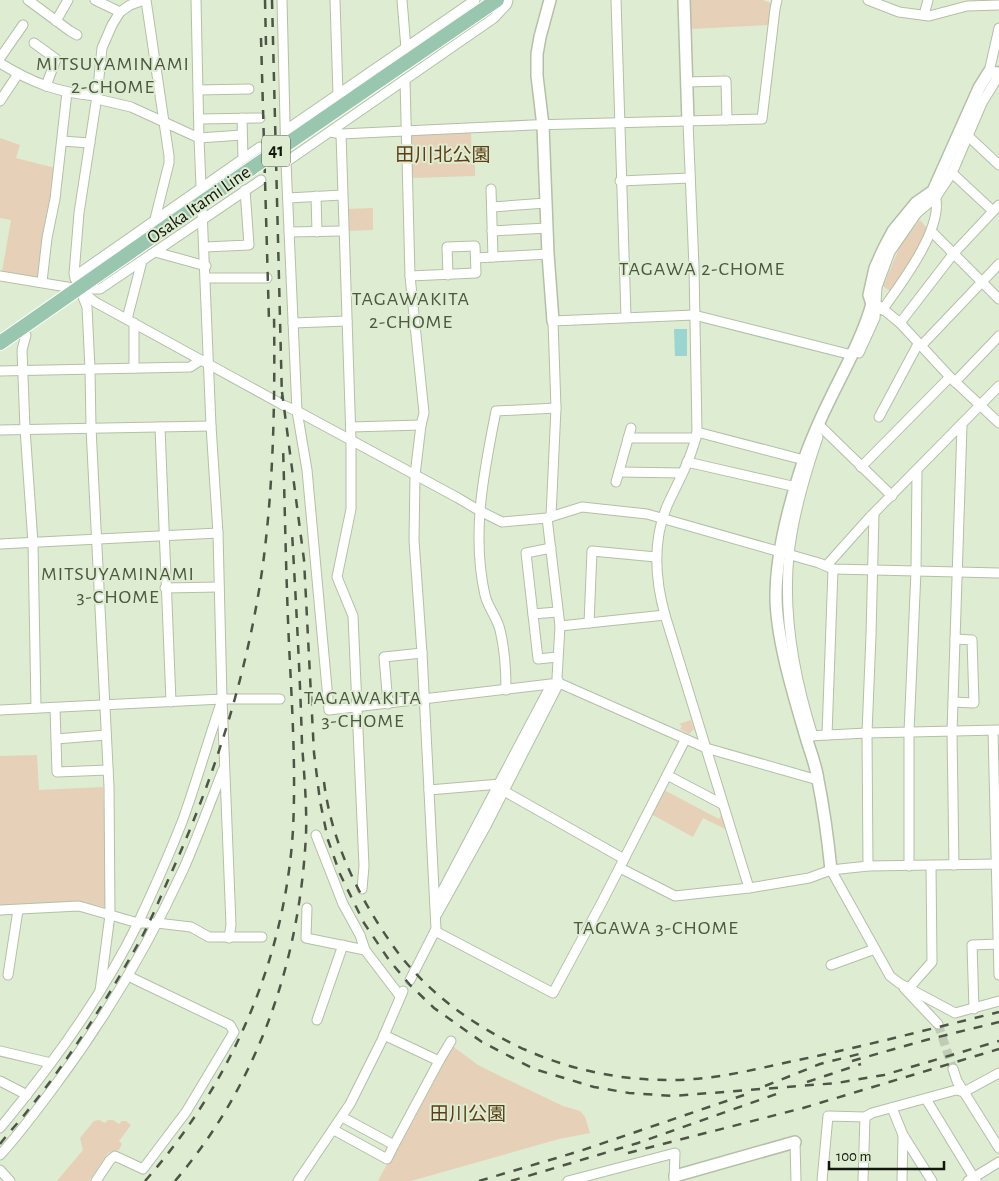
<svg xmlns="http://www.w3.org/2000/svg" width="999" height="1181" font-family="'Alegreya Sans','Noto Sans JP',sans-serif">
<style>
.green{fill:#e6d0b8}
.water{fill:#9cd4d0}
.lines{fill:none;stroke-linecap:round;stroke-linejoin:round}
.minor-tunnel{stroke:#c0ccb5;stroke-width:9;stroke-dasharray:9 4.5;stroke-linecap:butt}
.minor-casing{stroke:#b3c0a7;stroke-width:11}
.tertiary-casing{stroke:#b3c0a7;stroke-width:14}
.primary-casing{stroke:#fff;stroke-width:16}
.minor{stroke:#fff;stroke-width:9}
.tertiary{stroke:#fff;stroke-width:11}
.primary{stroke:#98c6af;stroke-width:14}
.rail{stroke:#4d5547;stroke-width:2.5;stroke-dasharray:9 9;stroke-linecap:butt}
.primary-bridge-casing{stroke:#fff;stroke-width:16;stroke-linecap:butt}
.primary-bridge{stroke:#98c6af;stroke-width:14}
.labels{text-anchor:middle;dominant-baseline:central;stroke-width:4;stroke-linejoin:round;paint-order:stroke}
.shield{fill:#deecd2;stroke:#50584a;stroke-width:1}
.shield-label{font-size:18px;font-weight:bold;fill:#13180f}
.park-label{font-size:19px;fill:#5c3d15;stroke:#deecd2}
.street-label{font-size:19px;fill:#13180f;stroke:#deecd2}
.neighbourhood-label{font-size:20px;letter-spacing:1px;fill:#4c5841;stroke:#deecd2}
</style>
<rect width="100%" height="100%" fill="#deecd2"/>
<!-- green -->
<g class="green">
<path d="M690,0H763L773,4L769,25L691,29Z"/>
<path d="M471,131L472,164H475V176L412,178L410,137L413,133Z"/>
<path d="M0,138L20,145L16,158L55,168L40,279L2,272L11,220L0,218Z"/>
<path d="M373,208V230L347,231L346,209Z"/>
<path d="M920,220L928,229L904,276L891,292L883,286L901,244Z"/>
<path d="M691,720L694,729L689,734L680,729L682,726L679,724Z"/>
<path d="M37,755L39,790L103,787L108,906L105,907L78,901L0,905V756Z"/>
<path d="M664,790L719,819L721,815L727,830L703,818L693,837L651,814Z"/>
<path d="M451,1045L478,1065L502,1077L563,1106L580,1111L585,1117L590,1133L559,1139L411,1181H378Z"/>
<path d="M99,1120L105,1123L108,1120H113L119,1124L122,1121H126L131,1125L119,1141L122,1144L119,1150L108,1153L89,1181H57L83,1150L80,1138L94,1121Z"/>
</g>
<!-- water -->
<path class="water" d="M674,329H687V356H675Z"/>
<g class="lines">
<!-- minor-tunnel -->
<path class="minor-tunnel" d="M938,1024L953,1069"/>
<!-- minor casing -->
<g class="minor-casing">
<g id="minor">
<path d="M28,0L70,31L77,35"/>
<path d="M95,0L120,12L130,5L144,0"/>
<path d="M146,0L169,156V163L155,219"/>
<path d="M196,0L199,138L211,426L218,533L222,699L231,925L229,938"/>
<path d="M282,0L286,162L297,411L307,470L329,710L559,683L706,748L818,780"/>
<path d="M335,0L338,94"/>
<path d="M402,0L406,49"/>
<path d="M616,0L626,317"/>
<path d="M868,0L899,12L929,16L967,6L999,5"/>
<path d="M924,15L928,0"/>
<path d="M56,21L68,0"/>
<path d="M34,43L56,59L46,86"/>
<path d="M0,58L23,25"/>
<path d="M0,63C32,83 59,93 97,96"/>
<path d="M989,72L999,28"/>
<path d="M405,80L410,276L424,413L421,425L415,475L414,540L422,653L436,929L410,980"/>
<path d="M686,82L726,81L727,120"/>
<path d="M198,90L249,89"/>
<path d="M97,99L131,107L199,138L242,135"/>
<path d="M0,101L18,74"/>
<path d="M242,118L243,158"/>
<path d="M199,119L260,118"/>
<path d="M688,122L694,267L697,432C692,458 678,482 667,506C652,542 655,579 665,615L749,888"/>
<path d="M286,130L475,0"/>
<path d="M331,132L341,134L532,125L762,119L775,9L777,0"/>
<path d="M341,134L351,440V509L337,577L353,616L364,866L362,889"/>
<path d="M967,135L999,165"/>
<path d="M62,141L90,143"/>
<path d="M286,162L494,18L507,4L508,0"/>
<path d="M952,173L993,211"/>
<path d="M620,181L690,178"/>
<path d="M491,189L493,257"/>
<path d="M935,195C945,226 901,284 883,309L900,323L950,377L999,423"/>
<path d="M316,196L317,232"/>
<path d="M288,198L342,195"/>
<path d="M492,207L546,203"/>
<path d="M492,231L547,228"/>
<path d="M289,232L343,231"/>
<path d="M932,232L999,299"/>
<path d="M205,247L249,245L245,190"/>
<path d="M155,252L206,266"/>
<path d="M476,258L548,254"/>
<path d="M0,276L79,289H100L261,180"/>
<path d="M410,276L476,273L475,246L447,247L448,275"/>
<path d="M206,278H267"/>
<path d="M75,279L78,274L260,147"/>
<path d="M42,282L47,238L55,199L67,92"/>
<path d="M79,289L95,302L283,405L297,411L458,498L480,511L502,522L547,518L582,507L647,514L819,563L833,569L999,573"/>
<path d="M127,319L142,261"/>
<path d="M134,323V368"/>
<path d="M293,323L347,321"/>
<path d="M900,323L954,253L999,205"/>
<path d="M26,335L22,350L25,429L33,543L36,708"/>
<path d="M921,346L999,264"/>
<path d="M859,353L875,318L877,287L890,252L917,213L936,197L952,173L982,103L999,75"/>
<path d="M0,371L190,367L201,360"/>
<path d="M955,382L999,336"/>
<path d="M879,417L918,344"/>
<path d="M818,424L892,496"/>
<path d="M160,427L171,702"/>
<path d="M351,427L421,425"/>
<path d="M0,430L211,426"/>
<path d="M697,432L804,460"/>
<path d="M628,438H696"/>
<path d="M687,462L796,487"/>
<path d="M861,467L950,377"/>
<path d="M619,472L682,473"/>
<path d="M616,482L631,428"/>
<path d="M551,516L556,408L553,321L694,315L852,355"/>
<path d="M0,544L218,533"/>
<path d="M551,548L526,553L538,659L557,657"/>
<path d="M827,565L870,517L999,386"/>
<path d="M165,588L219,587"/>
<path d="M533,614L557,612"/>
<path d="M589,623L592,551L656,557"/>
<path d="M560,626L665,615"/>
<path d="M506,690C506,670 505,650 500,630C497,617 488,608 485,595C471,534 484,471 496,411L556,408"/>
<path d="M953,702L974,703L972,640L955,639"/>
<path d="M388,704L384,657L422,653"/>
<path d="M55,708L57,772L108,770"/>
<path d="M0,710L222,699H280"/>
<path d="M993,731L999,975"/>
<path d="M827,735L833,569"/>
<path d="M808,736L867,733L998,730"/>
<path d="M813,736C795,679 783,615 789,555C793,515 805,475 818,437"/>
<path d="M56,739L106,735"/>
<path d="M667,775L722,804"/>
<path d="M429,790L500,784"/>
<path d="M504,791L624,859"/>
<path d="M316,835L343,904L360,935L365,950"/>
<path d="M954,865L952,732L962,426"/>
<path d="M868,866L867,733L871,635L874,514"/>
<path d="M909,866V732L916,571L917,471"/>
<path d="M620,868L675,896L749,888L809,878L831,870L868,866L999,864"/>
<path d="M831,870L890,976L899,983L955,1013L999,1001"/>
<path d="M437,901L551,685"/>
<path d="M307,908L306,938L365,950L400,996"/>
<path d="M0,910L79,906L138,923H157L191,927L209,937H262"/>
<path d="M437,914L487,824L559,683L557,678L560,626L547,518"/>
<path d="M435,931L553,993L602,902L685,740"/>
<path d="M831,965L875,949"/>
<path d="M8,975L18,910"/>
<path d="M904,988L938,1024"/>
<path d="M909,988L932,962L931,866"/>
<path d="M100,991L110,915L109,787L91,428L90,369L87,307L74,274L79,213L97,96L102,48L112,25L120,12"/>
<path d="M974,1009L972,945L998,944"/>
<path d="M317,1020L343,945"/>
<path d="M384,1035L439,1061L451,1041"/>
<path d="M0,1051L51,1063"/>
<path d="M953,1069L957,1081L999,1148"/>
<path d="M0,1081L27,1095"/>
<path d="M926,1099L976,1181"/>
<path d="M892,1108L903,1135L932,1181"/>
<path d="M0,1128C52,1065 102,997 138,923C153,891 169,855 182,822C196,784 207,744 220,706"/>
<path d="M334,1130L387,1159L394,1145L342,1117"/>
<path d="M795,1142L796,1181"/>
<path d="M394,1145L439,1061"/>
<path d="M0,1155C20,1133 37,1110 54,1087C105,1019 148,946 184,868C198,836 210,803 223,770"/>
<path d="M0,1170L10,1181"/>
<path d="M96,1181L110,1160L115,1156L143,1169L186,1112L234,1032L230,1025L128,976"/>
<path d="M298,1181L350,1104L382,1040L403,991"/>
<path d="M568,1181L675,1153L674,1181"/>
<path d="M822,1181L828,1116L865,1117L872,1113L956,1090L964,1092L999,1073"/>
<path d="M863,1181L865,1117"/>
<path d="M902,1181L903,1135"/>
<path d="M968,1181L999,1162"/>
</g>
</g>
<!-- tertiary casing -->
<g class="tertiary-casing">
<g id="tertiary">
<path d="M550,0L540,37L537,54V76L543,126L548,254L553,321"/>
<path d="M684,0L688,122"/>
<path d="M883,309L872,304L869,295L875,268L884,248L893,231L916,203L933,191L979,88L989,72L999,73"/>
<path d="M831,870C828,840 824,810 818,780C816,765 810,751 806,737C794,696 776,638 776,596C776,546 797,471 818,425C835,385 860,346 872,304"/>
<path d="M675,1176L795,1142"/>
</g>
</g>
<!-- primary casing -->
<g class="primary-casing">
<g id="primary">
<path d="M380,80L497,0"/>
<path d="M0,343L172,223"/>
</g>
</g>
<!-- minor -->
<use href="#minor" class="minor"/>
<!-- tertiary -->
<use href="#tertiary" class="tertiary"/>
<!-- primary -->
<use href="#primary" class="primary"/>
<!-- rail -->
<g class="rail">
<path d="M265,0L266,45"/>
<path d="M272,0L282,399"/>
<path d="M261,38L269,321"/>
<path d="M282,392L304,560L314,753L320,801L328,840L340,874L364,923L389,960L410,985L434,1008L482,1042L534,1069L594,1087L629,1093L673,1096L837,1083L884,1075L999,1041"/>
<path d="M324,782C332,845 360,900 396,950C423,986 459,1015 498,1036C562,1072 640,1087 713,1077C743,1073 773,1065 803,1059C869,1045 934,1028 999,1012"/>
<path d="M852,1061L926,1040L999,1022"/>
<path d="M807,1082L861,1064"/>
<path d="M765,1086L820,1064L859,1054"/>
<path d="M0,1144C9,1132 20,1121 29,1109C70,1058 106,1001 138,944C150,923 159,900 169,878C214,779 248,673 263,564C274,480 275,397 274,312"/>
<path d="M628,1153L803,1108L999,1049"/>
<path d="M145,1181C231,1084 285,960 293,830C296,768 292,706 289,644C286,578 285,512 283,446"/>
<path d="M175,1181C258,1084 300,961 306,834C307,804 304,773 302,744C300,673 296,603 292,532"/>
<path d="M479,1181L580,1151L744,1095"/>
<path d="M511,1181L638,1143L779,1093"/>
</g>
<!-- primary-bridge casing -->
<g class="primary-bridge-casing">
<path id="primary-bridge" d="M172,223L380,80"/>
</g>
<!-- primary-bridge -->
<use href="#primary-bridge" class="primary-bridge"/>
</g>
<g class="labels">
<!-- shield labels -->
<rect class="shield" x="262" y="135.5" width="28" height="31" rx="4"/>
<g class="shield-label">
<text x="276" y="151">41</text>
</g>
<!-- park labels -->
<g class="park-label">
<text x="443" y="155">田川北公園</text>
<text x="468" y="1114">田川公園</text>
</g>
<!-- street labels -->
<g class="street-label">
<text transform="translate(199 205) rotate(-35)">Osaka Itami Line</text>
</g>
<!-- neighbourhood labels -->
<g class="neighbourhood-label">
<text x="113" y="64">MITSUYAMINAMI<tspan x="113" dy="23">2-CHOME</tspan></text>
<text x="702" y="269">TAGAWA 2-CHOME</text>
<text x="411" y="299">TAGAWAKITA<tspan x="411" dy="23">2-CHOME</tspan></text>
<text x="118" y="574">MITSUYAMINAMI<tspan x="118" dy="23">3-CHOME</tspan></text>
<text x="363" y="698">TAGAWAKITA<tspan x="363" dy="23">3-CHOME</tspan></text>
<text x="656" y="928">TAGAWA 3-CHOME</text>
</g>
</g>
<!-- scale -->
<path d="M829 1161v8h115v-8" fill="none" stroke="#13180f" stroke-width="2.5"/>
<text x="836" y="1161" font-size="15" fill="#13180f" stroke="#deecd2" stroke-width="4" paint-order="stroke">100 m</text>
</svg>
